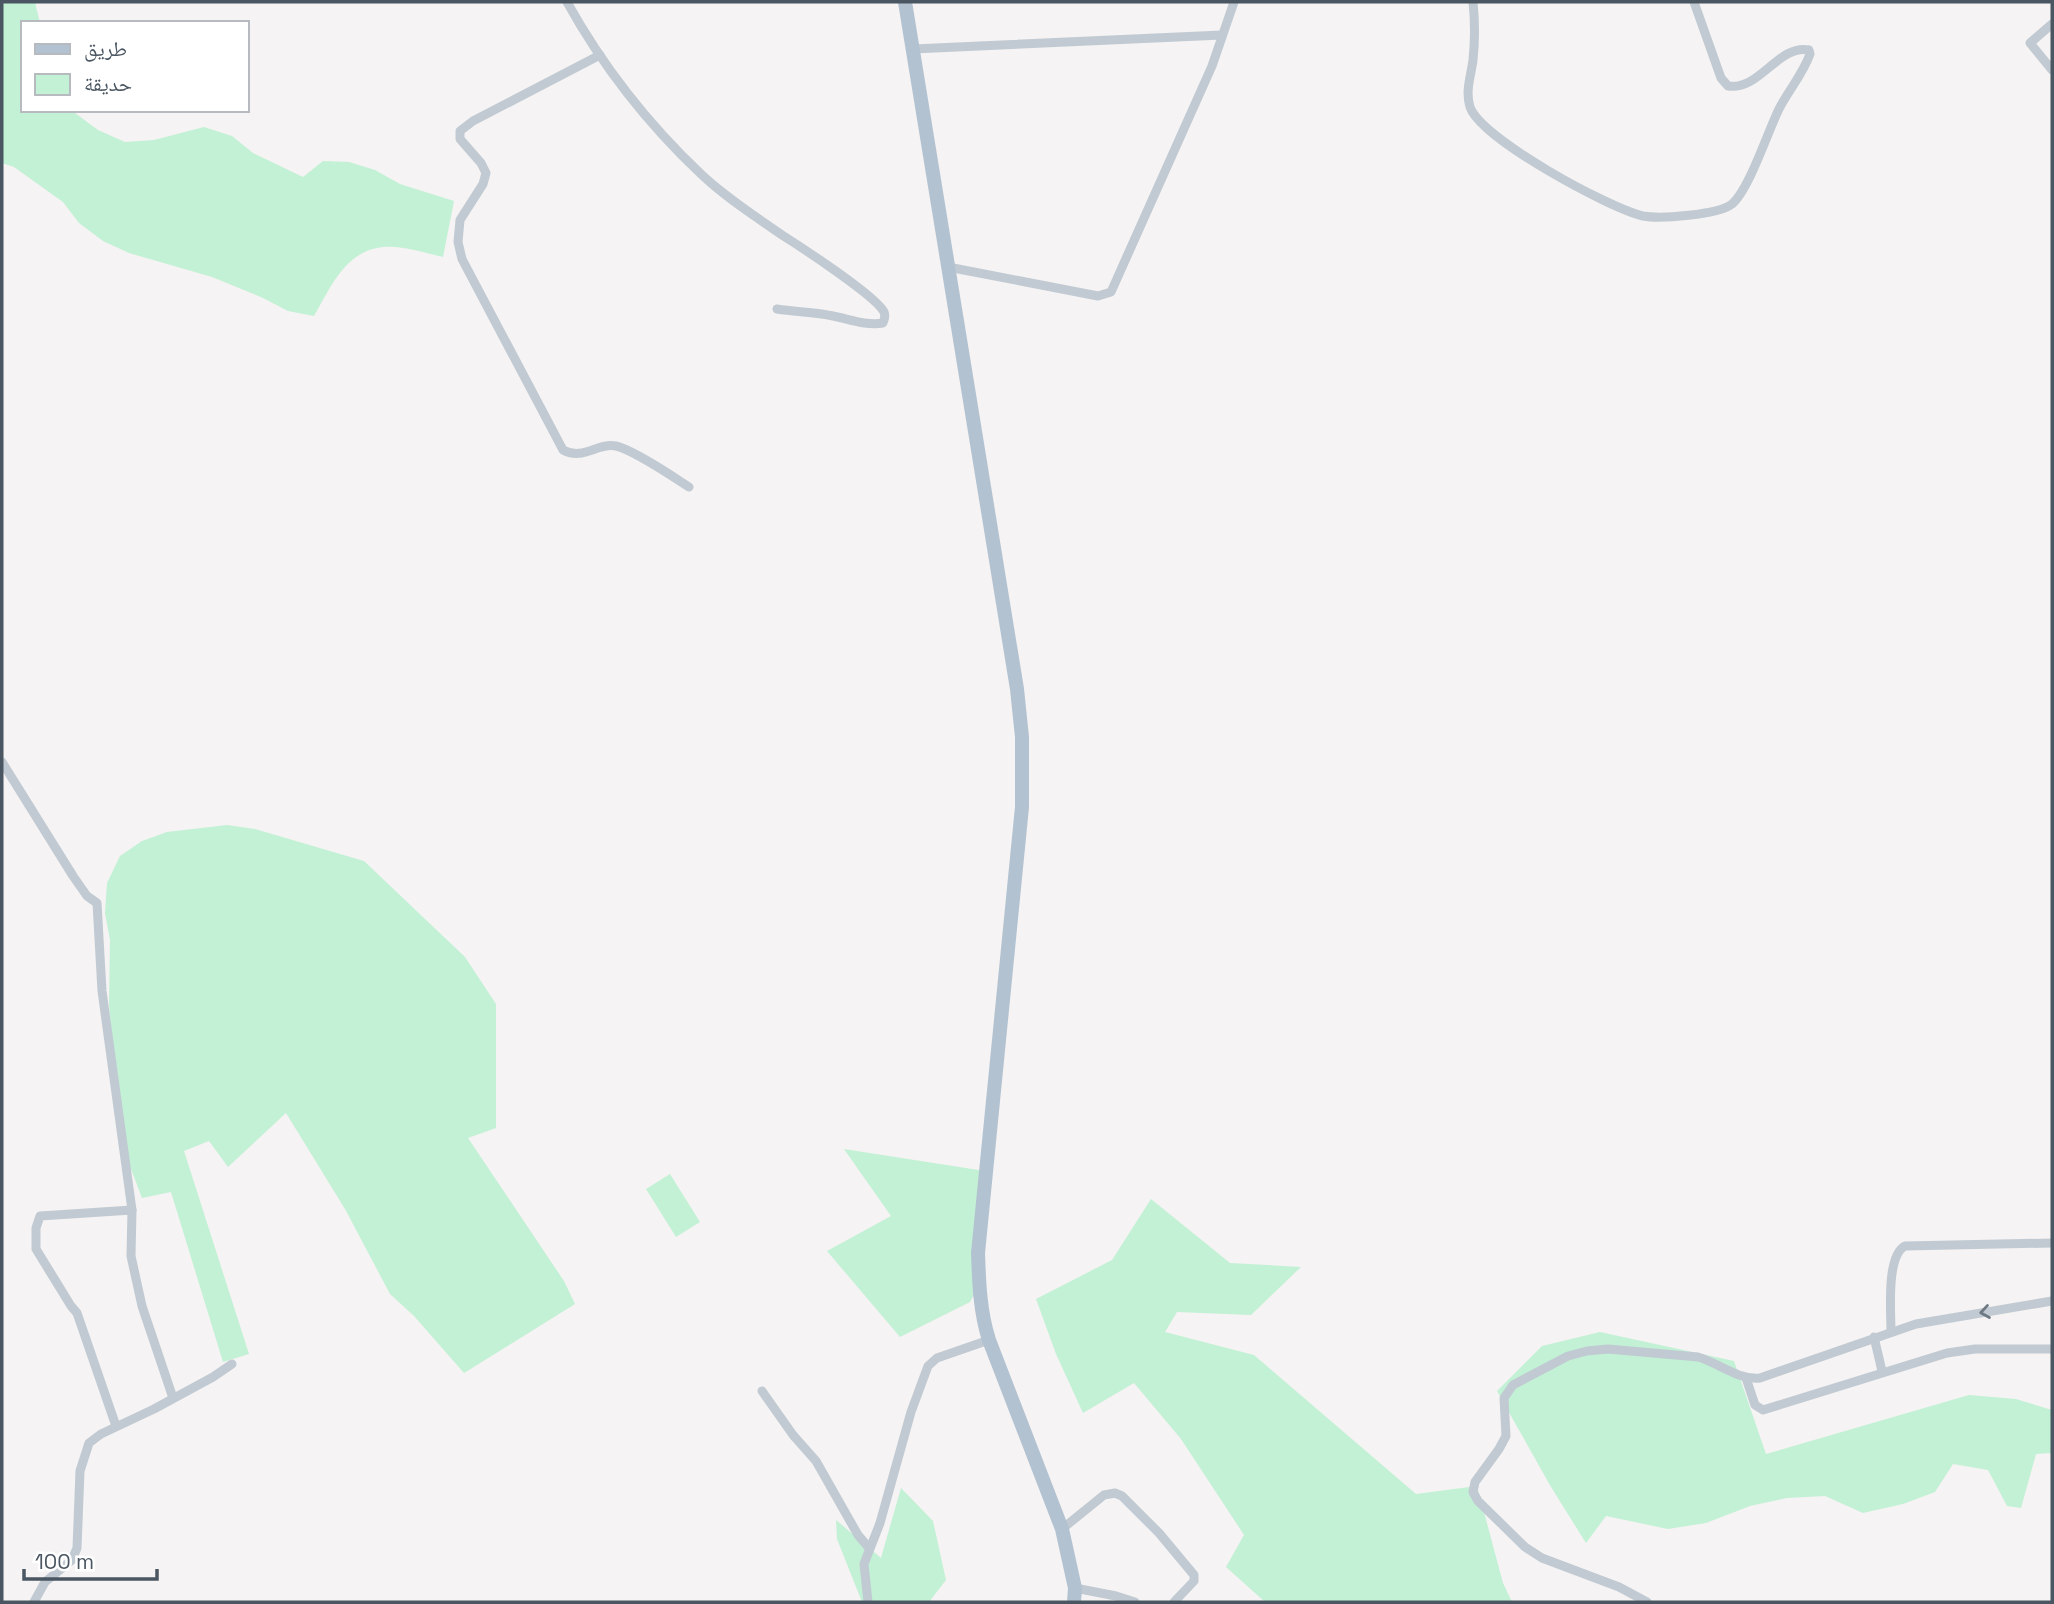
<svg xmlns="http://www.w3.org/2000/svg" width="2054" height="1604" font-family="'Space Grotesk','Noto Naskh Arabic',sans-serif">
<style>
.green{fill:#c3f1d5}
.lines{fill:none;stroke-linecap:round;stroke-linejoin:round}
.minor{stroke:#c1cad2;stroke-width:9}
.primary{stroke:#b3c2d1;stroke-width:14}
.oneway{stroke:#6e7983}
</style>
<rect width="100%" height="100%" fill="#f5f3f3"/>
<!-- green -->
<g class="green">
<path d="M2,2H35L40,23H23V110H71L98,130L125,142L154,140L204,127L232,136L253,153L303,177L323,161L349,162L375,170L400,184L454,201L443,257C425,253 402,245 383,247C345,251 331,287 314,316L288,311L263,298L212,277L129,253L103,241L79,223L63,202L14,167L2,163Z"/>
<path d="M227,825L255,829L364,861L465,957L496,1004V1128L468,1138L564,1281L575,1304L464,1373L414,1316L390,1294L345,1209L286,1113L228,1167L209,1141L184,1151L249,1354L223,1362L171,1192L142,1198L122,1145L109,1005L110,940L105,913L107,883L120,856L142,841L167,832Z"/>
<path d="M844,1149L985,1171L976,1291L970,1302L900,1337L827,1251L891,1216Z"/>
<path d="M670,1174L700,1222L676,1237L646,1189Z"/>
<path d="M1151,1199L1230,1263L1301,1267L1251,1315L1177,1312L1165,1332L1254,1355L1416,1494L1477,1486L1503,1583L1512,1602H1265L1226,1567L1244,1535L1181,1439L1134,1383L1083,1413L1056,1354L1036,1299L1112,1260Z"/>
<path d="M1600,1332L1734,1361L1766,1454L1969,1395L2016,1399L2052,1410V1453L2036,1454L2021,1508L2007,1506L1988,1470L1953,1464L1935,1492L1903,1504L1863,1513L1825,1496L1787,1498L1750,1506L1706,1523L1668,1529L1606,1516L1586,1543L1551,1487L1497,1391L1542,1346Z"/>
<path d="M901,1488L933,1521L946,1580L929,1602H862L837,1539L836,1520L881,1558Z"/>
</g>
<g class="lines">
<!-- minor -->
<g class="minor">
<path d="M567,2C602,65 648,124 701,174C725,197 755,216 782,235C801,247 876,296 884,312C886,317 884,319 883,323C866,326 849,319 833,316C815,312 796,312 777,309"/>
<path d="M1473,2C1475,21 1475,41 1473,60C1471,76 1465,91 1470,107C1481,139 1609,208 1643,216C1660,219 1718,215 1732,204C1749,190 1768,131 1779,109C1788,91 1803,74 1810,54L1809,50C1778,44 1760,91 1728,86L1721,78L1694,2"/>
<path d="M2052,24L2030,43L2052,70"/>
<path d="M913,49L1222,35"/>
<path d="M600,55L473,121L460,131V139L481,163L486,173L483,184L460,220L458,242L462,259L563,450C583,461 598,442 616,446C634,450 672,476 689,487"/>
<path d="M948,267L1098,296L1111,292L1212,66L1234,2"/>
<path d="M2,762L73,876L87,896L97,903L102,991L132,1210L131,1256L142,1306L173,1398"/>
<path d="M1891,1331C1891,1312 1886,1256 1905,1246L2052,1243"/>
<path d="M1874,1337L1882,1371"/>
<path d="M1746,1378L1755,1405L1763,1410L1947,1353L1975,1349H2052"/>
<path d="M762,1391L793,1435L816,1461L858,1535L869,1548"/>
<path d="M116,1426L77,1313L71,1306L36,1249V1228L40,1216L132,1210"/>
<path d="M1062,1529L1104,1495L1115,1493L1122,1496L1159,1533L1194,1575V1581L1174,1602"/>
<path d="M1075,1588L1116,1596L1135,1602"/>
<path d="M34,1602L45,1582L72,1560L77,1548L80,1471L89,1443L101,1434L154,1409L213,1377L232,1364"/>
<path d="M868,1602L864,1564L880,1523L911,1412L928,1366L937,1358L989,1340"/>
<path d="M1647,1602L1619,1587L1542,1558L1525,1547L1478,1501L1473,1492L1475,1482L1499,1449L1506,1436L1504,1398L1513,1385L1568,1356L1587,1351L1608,1349L1698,1357C1719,1363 1737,1380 1760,1378L1916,1324L2052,1301"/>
</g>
<!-- primary -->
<path class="primary" d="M905,2L1017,689L1022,737V807L978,1253C979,1283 980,1312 989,1340L1062,1529L1075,1588L1074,1602"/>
</g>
<!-- one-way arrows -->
<defs><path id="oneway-chevron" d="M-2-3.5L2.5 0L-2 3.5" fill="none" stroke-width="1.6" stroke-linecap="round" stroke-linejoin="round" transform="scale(1.75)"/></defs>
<use class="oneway" href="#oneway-chevron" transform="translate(1985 1312) rotate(171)"/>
<!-- border -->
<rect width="2054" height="1604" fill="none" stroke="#4a5661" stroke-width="7"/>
<!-- legend -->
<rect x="21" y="21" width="228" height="91" fill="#ffffff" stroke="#b7bbc0" stroke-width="2"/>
<rect x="35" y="44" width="35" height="10" fill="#b3c2d1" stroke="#b7bbc0" stroke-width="2"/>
<text x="84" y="56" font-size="21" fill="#4a5661">طريق</text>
<rect x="35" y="74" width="35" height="21" fill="#c3f1d5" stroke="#b7bbc0" stroke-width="2"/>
<text x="84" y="91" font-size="21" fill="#4a5661">حديقة</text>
<!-- scale -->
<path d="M24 1569v10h133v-10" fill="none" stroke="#4a5661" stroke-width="3.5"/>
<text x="35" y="1569" font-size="21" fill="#4a5661" stroke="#ffffff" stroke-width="5" paint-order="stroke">100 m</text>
</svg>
